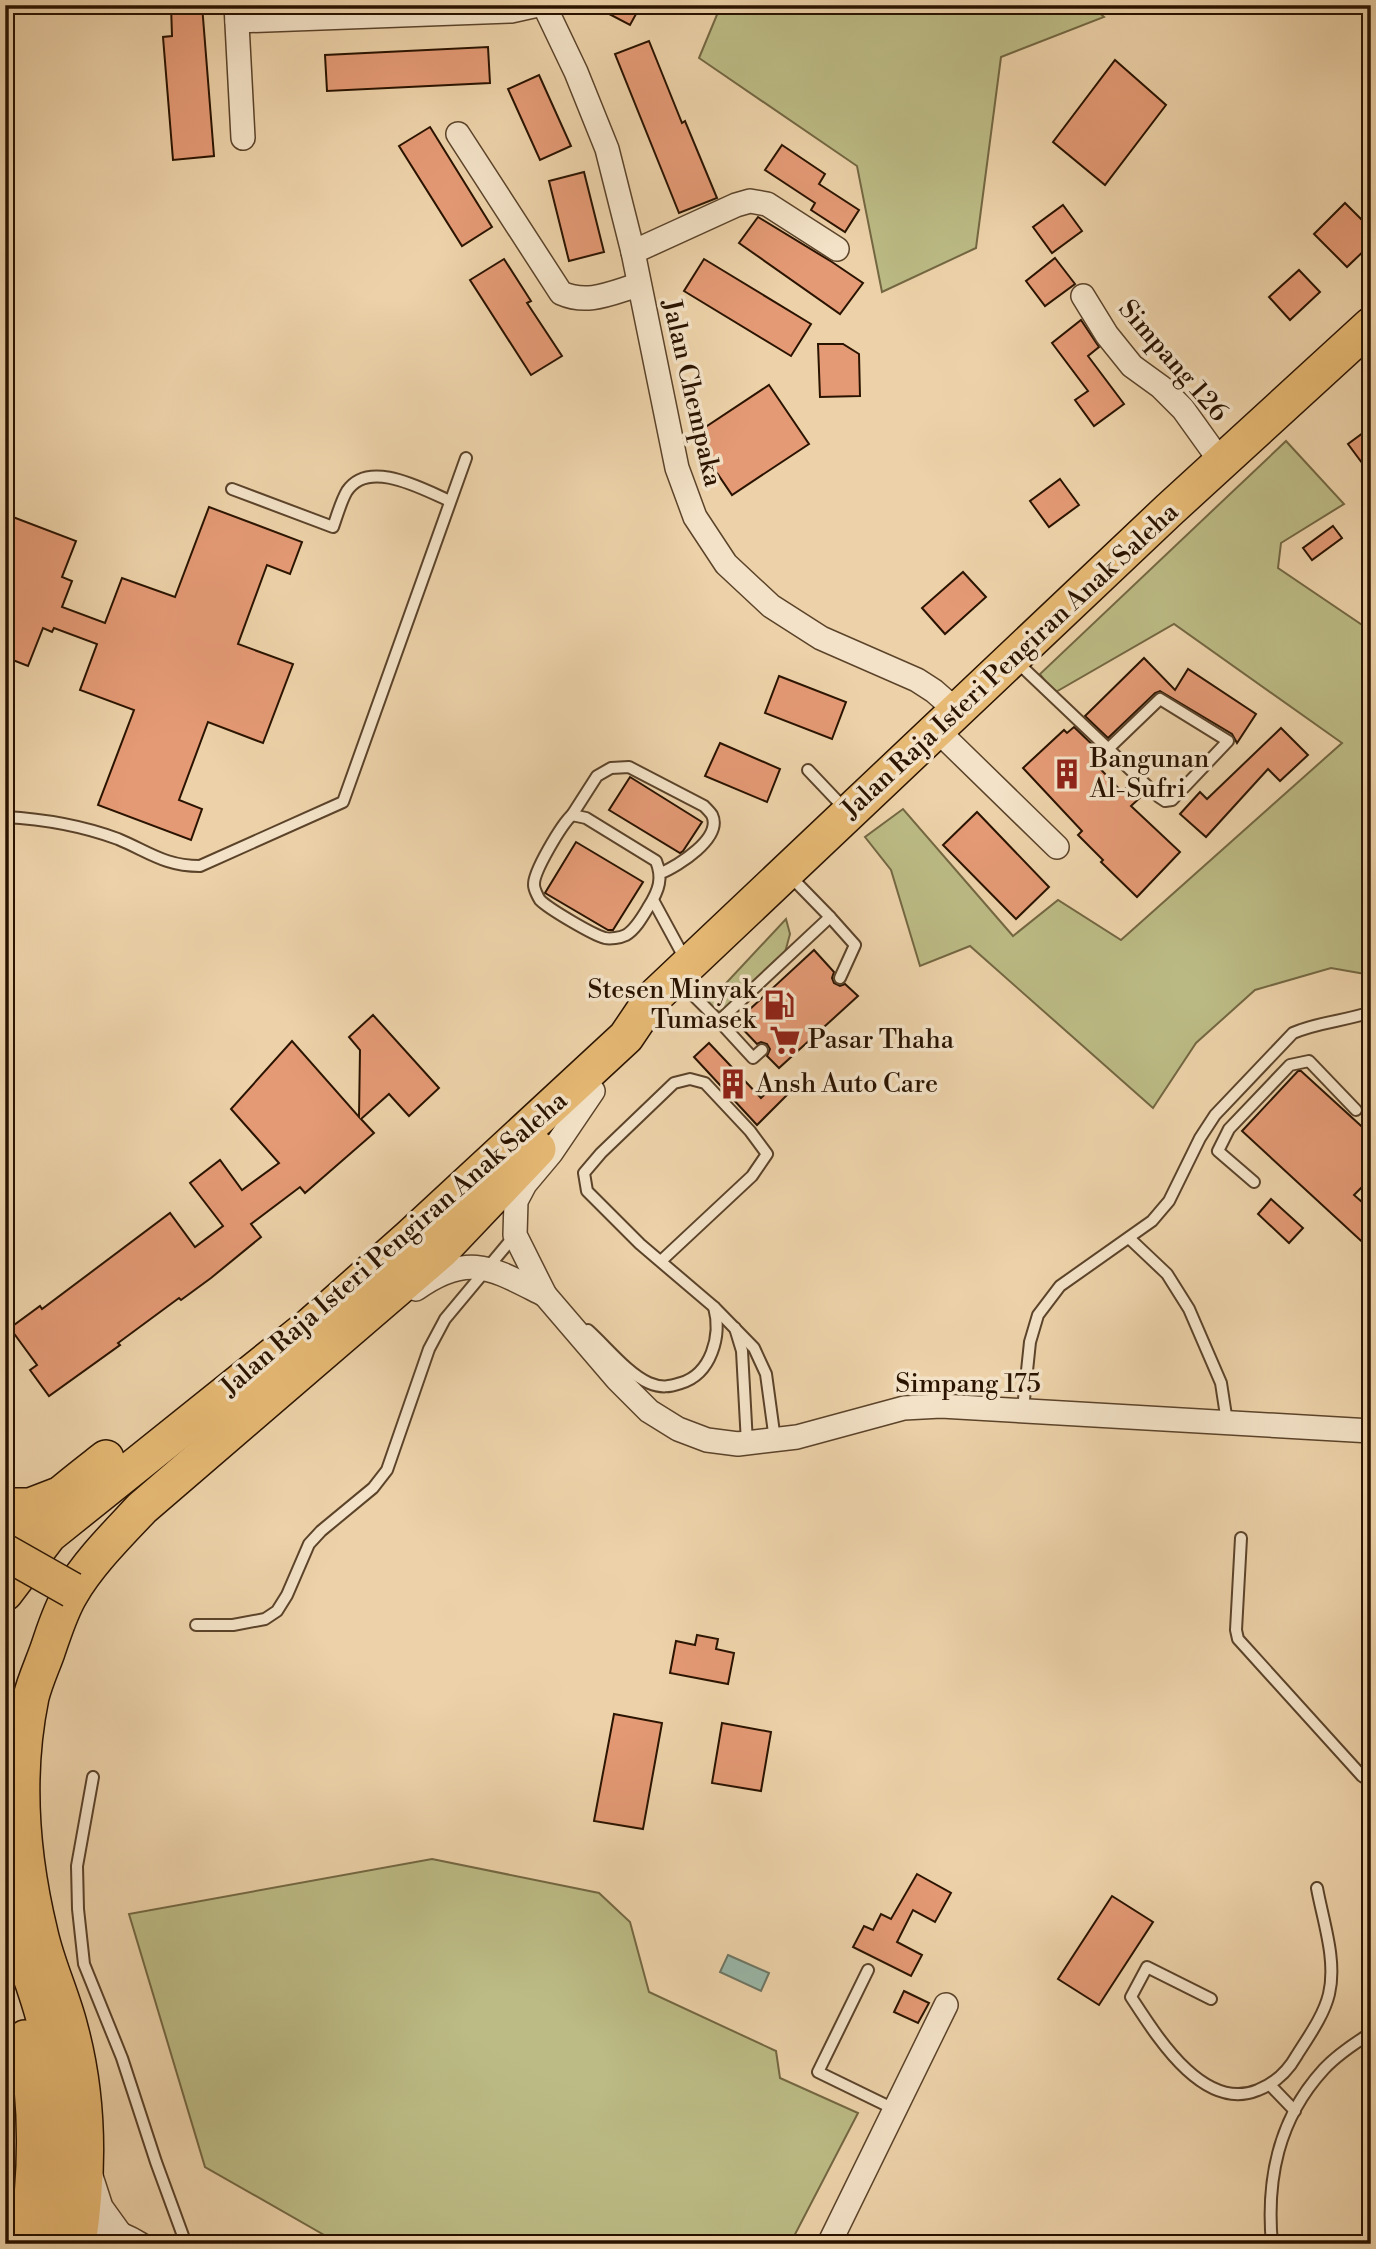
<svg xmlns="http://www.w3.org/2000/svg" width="1376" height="2249" font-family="'Libre Bodoni',serif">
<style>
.green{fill:#bcbb85;stroke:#736742;stroke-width:2}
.water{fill:#99b8a8;stroke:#6d7665;stroke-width:2}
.building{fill:#e49a75;stroke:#2a1300;stroke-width:2}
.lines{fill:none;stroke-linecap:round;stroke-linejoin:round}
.service-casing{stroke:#5b432a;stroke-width:14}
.minor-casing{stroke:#5b432a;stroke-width:26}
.primary-casing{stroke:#2a1300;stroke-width:38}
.service{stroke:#f3e2c7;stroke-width:10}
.minor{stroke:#f3e2c7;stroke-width:23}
.primary{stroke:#e6b974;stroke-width:35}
.primary-bridge-casing{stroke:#2a1300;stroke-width:38;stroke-linecap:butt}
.primary-bridge{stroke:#e6b974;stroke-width:35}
.labels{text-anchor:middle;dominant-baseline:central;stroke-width:7;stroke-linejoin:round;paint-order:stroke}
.street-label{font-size:26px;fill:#2a1300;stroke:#f3e2c7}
.poi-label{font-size:26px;fill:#2a1300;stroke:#f3e2c7;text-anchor:start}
</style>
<rect width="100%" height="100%" fill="#edd2a9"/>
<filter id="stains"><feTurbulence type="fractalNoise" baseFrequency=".00286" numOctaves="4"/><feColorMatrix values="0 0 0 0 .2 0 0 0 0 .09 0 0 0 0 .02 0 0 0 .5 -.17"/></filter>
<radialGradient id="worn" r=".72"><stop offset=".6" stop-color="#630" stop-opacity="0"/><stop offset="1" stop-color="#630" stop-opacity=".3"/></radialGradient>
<!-- green -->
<g class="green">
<path d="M721,5H1091L1104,17L1001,57L976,248L882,292L857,166L699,58Z"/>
<path d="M1286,441L1344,504L1281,543L1278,568L1371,631V975L1331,968L1255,990L1196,1043L1153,1108L970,946L920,966L891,870L865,837L903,809L1013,936L1058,900L1121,940L1342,743L1174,624L1054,693L1040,674Z"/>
<path d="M786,919L790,934L781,967L721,1025H716L701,1010Z"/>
<path d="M432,1859L599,1893L630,1922L649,1992L776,2051L780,2078L858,2113L790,2244H340L205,2167L129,1914Z"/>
</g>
<!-- water -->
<path class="water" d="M728,1955L769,1973L761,1991L720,1972Z"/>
<!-- building -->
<g class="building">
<path d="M171,5H202L214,156L173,160L163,37L172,36Z"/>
<path d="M592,5H641L630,25Z"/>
<path d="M649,41L682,123L685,121L717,198L679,213L615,54Z"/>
<path d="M488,47L490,83L327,91L325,55Z"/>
<path d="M1115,60L1166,105L1105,185L1053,142Z"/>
<path d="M539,75L571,146L540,160L508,89Z"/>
<path d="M430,127L492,227L462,246L399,146Z"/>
<path d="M782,145L825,174L819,184L859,210L845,232L811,210L815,203L765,170Z"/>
<path d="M584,172L604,252L569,261L549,181Z"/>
<path d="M1345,203L1371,229V244L1347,267L1314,234Z"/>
<path d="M1063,205L1082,231L1052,253L1033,227Z"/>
<path d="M758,217L832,262L863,283L840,314L739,243Z"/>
<path d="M1055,258L1075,284L1045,306L1026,281Z"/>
<path d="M504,259L531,301L527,303L562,356L531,375L470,280Z"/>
<path d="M704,259L811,324L791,356L684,291Z"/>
<path d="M1299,270L1320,292L1290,320L1269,297Z"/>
<path d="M1081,320L1099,347L1088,356L1124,404L1094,426L1075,400L1088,391L1052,343Z"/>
<path d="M818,344H843L859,354L860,396L820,397Z"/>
<path d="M769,385L809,444L732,495L692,436Z"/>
<path d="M1371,427V475L1348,444Z"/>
<path d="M1060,479L1079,505L1049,527L1030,501Z"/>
<path d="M209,507L302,542L290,574L267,565L238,644L293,664L263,743L208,722L179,800L202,809L191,840L98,805L134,710L80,690L97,644L54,628L52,632L43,628L28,666L5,657V514L76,541L62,577L72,581L62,607L105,623L122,578L175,597Z"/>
<path d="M1333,526L1342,538L1312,560L1303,548Z"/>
<path d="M963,572L986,597L945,634L922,608Z"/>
<path d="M1144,658L1175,690L1188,669L1256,714L1237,743L1232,734L1160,691L1155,693L1108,738L1085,716Z"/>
<path d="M779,676L846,702L832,739L765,713Z"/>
<path d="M1074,727L1100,752L1092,760L1122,792L1132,782L1144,794L1131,806L1180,852L1137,897L1101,862L1103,860L1078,835L1082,831L1023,768L1064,730L1067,733Z"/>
<path d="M1281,728L1308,755L1280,781L1268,769L1206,837L1180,814L1200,792L1207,799Z"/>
<path d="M720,743L780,769L767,802L705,776Z"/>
<path d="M630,777L702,822L683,851L680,853L609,810Z"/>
<path d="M977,812L1049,887L1016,919L943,845Z"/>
<path d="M576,842L643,882L613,930H608L545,893Z"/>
<path d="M814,950L834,972L832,978L834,983L840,986L845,984L858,996L779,1068L767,1056L770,1049L767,1044L761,1042L757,1044L736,1022Z"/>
<path d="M373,1015L439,1088L409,1116L389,1094L361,1119L374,1133L305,1193L300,1187L251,1224L261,1237L211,1278L181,1300L179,1298L118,1343L120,1345L49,1396L30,1370L37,1365L10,1328L40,1306L42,1309L170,1213L195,1247L223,1226L190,1183L220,1160L242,1190L279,1163L231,1109L292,1041L359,1117L360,1050L349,1037Z"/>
<path d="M709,1043L761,1098L781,1079L792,1090L757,1125L694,1057Z"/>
<path d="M1298,1071H1301L1371,1135V1178L1354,1195L1371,1210V1250L1242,1131Z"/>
<path d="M1271,1199L1303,1228L1289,1243L1258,1214Z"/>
<path d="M697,1635L718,1639L716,1649L734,1653L728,1684L670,1673L676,1641L695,1645Z"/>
<path d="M614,1714L662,1723L643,1829L594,1821Z"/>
<path d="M722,1723L771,1732L761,1791L712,1783Z"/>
<path d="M917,1874L951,1893L935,1922L913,1910L897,1942L922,1955L911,1976L853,1947L864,1926L873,1930L881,1914L891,1919Z"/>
<path d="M1112,1896L1153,1922L1099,2005L1058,1979Z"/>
<path d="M904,1991L929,2003L918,2023L894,2012Z"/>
</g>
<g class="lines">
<!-- service casing -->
<g class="service-casing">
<g id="service">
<path d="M232,489L333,527C337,516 341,501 347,491C369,458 424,490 450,501"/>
<path d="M1016,661L1159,797L1165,801L1172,800L1228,741L1160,699L1108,749"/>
<path d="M808,770L845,809"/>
<path d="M572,815L586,818L656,861C663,878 659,890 649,906C643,916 636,929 626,935C620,938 610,939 605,938C593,935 549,909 540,900C538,897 534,889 534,885C533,872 562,824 572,815Z"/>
<path d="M572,815L597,776L611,768L629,767L704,806C707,809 710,812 712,815C723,838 678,866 661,873"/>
<path d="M5,817C43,819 83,826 118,839C149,852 165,866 200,866L343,802L466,458"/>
<path d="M653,900L685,959"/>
<path d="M830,917L855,945L840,978"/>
<path d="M678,980L719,1021L830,917L790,876"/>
<path d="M719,1021L753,1058L762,1050"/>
<path d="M1254,1182L1218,1151L1229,1129L1290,1065L1309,1061L1356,1110"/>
<path d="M1129,1238L1167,1274L1189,1309L1221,1383L1227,1422"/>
<path d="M661,1261L752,1176L767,1154L750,1131L705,1083L690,1079L674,1083L601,1153L584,1173L587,1191L640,1244L714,1307L754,1348L766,1374L775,1440"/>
<path d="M735,1328L742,1351L747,1443"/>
<path d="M588,1330C606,1346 628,1374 649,1383C661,1388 669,1387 681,1383C711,1374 722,1336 714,1307"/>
<path d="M1023,1409L1030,1342L1038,1315L1060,1286L1152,1221L1169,1201L1200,1138L1215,1115L1293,1033C1318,1022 1345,1021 1371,1012"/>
<path d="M1241,1538L1236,1630L1238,1639L1362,1776L1371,1782"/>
<path d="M196,1625H233L265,1619L277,1611L287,1595L309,1544L321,1531L373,1488L387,1470L429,1349L445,1319L515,1235"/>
<path d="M93,1777L77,1866L78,1909L84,1964L122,2058L156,2162L186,2244"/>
<path d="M868,1970L818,2072L894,2109"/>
<path d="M1211,1999L1147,1967L1131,1997C1156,2035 1203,2113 1258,2090C1276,2083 1288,2071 1297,2055C1309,2036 1324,2015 1329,1994C1337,1960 1323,1921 1317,1888"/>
<path d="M1270,2085L1295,2111"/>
<path d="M1272,2244C1266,2179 1278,2119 1324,2069C1337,2055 1355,2043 1371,2033"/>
</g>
</g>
<!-- minor casing -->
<g class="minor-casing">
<g id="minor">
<path d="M236,5L243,138"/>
<path d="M544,5L576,72L607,149L633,252L677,468L695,517L726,564L771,606L821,638L917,680L934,691L958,712"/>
<path d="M237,21L511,11L538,5"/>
<path d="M458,134L561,293C588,305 611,293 638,285"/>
<path d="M633,252L736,205L750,201L767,204L837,249"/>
<path d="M1083,296L1107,335L1132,366L1161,387L1183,409L1221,462"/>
<path d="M938,731L1057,847"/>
<path d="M593,1091L551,1153L525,1184L516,1201L515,1235L545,1295L617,1379L649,1411L678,1429L707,1440L738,1444L797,1437L904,1408L941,1406L1371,1431"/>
<path d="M416,1289C469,1251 493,1269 545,1295"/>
<path d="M91,2176L101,2207L119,2232"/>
<path d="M79,2241C98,2222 120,2232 140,2244"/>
<path d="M829,2244L946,2005"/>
</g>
</g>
<!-- primary casing -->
<g class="primary-casing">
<g id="primary">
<path d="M5,1506H30L56,1496"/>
<path d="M5,1553C32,1514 69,1487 106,1458"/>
<path d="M5,1593L49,1535L311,1325L410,1237L626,1037L651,1000L1169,510L1371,325"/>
<path d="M5,1908C20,1950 39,1992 48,2035C63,2103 64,2175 55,2244"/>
<path d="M25,2038C38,2106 37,2176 26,2244"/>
<path d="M78,2244C89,2173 89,2098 70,2028C62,1996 47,1965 40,1933C21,1855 15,1775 31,1697C35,1681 42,1666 47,1652C54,1632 60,1611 71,1593C90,1561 117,1535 142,1508L442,1250L538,1149"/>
</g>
</g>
<!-- service -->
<use href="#service" class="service"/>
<!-- minor -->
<use href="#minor" class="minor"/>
<!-- primary -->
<use href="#primary" class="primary"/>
<!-- primary-bridge casing -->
<g class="primary-bridge-casing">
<path id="primary-bridge" d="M5,1552L72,1590"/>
</g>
<!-- primary-bridge -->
<use href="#primary-bridge" class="primary-bridge"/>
</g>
<!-- icons -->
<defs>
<g id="building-bare" transform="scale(2.415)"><path d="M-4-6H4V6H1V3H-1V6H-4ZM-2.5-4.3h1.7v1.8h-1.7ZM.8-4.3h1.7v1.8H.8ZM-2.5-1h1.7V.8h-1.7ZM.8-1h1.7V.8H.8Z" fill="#8f2418" stroke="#f3e2c7" stroke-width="2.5" paint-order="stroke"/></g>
<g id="fuel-bare" transform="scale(2.415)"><path d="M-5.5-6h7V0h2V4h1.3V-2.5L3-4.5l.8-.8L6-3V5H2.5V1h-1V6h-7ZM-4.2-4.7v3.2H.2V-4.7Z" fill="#8f2418" stroke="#f3e2c7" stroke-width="2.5" paint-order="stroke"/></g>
<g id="supermarket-bare" transform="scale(2.415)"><path d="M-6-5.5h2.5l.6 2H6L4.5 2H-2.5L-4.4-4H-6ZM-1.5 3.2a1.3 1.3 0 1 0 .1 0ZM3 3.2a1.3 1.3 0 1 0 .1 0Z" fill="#8f2418" stroke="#f3e2c7" stroke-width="2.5" paint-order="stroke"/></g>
</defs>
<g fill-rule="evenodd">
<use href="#building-bare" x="1067" y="774"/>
<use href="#fuel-bare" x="779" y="1005"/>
<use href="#supermarket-bare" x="785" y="1040"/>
<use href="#building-bare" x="733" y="1084"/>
</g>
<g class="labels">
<!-- street labels -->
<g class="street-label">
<text transform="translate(1173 361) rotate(49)">Simpang 126</text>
<text transform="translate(692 393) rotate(77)">Jalan Chempaka</text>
<text transform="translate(1010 661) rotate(-43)">Jalan Raja Isteri Pengiran Anak Saleha</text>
<text transform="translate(394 1244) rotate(-41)">Jalan Raja Isteri Pengiran Anak Saleha</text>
<text x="968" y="1384">Simpang 175</text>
</g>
<!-- poi labels -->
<g class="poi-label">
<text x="1090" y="759">Bangunan<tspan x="1090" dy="30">Al-Sufri</tspan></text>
<text x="756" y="990" text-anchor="end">Stesen Minyak<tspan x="756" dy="30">Tumasek</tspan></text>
<text x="808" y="1040">Pasar Thaha</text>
<text x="756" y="1084">Ansh Auto Care</text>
</g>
</g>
<!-- margin -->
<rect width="1376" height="2249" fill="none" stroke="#edd2a9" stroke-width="28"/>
<rect x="7" y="7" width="1362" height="2235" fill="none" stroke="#2a1300" stroke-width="3.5"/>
<rect x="14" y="14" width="1348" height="2221" fill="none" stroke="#2a1300" stroke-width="2"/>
<rect width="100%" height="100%" filter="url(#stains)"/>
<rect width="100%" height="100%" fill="url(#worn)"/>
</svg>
